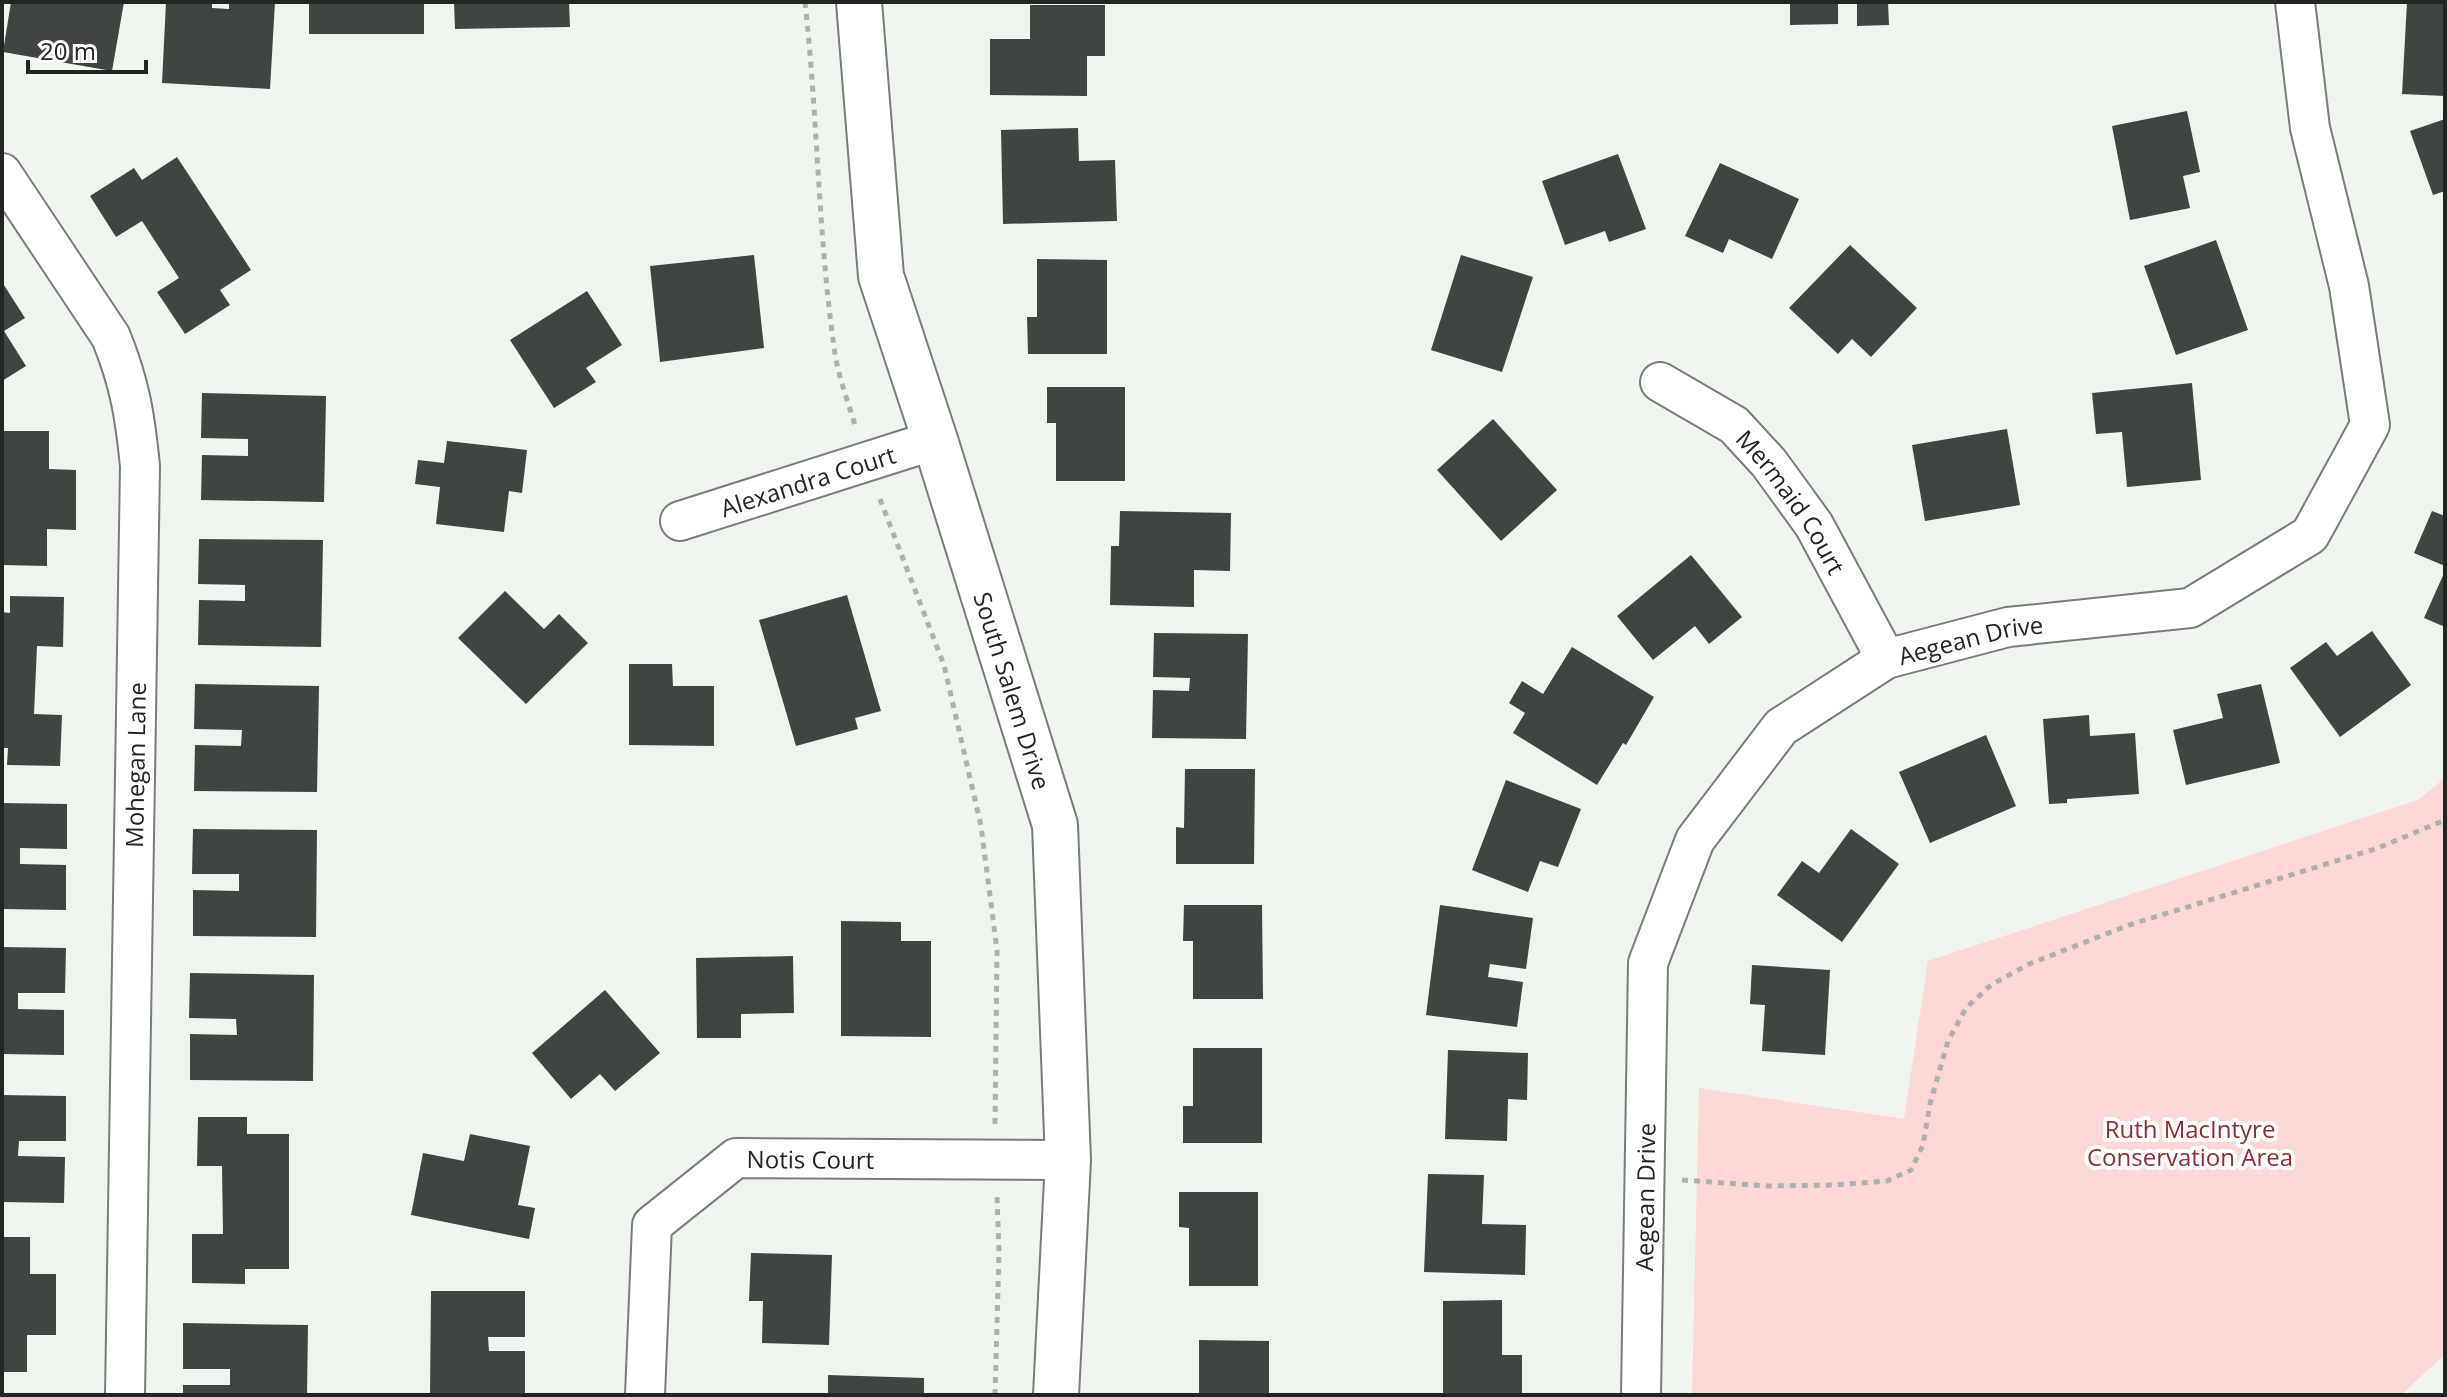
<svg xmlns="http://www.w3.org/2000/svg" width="2447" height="1397" font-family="'Open Sans',sans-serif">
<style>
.green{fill:#fbd7d6}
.building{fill:#414541}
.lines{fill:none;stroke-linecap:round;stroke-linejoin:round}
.street-casing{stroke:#787d79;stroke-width:42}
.secondary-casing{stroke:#787d79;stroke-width:48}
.path{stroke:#adb1ad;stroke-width:5;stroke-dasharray:6 6;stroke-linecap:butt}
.street{stroke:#fff;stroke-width:38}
.secondary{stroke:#fff;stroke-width:44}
.labels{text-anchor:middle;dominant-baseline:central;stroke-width:8;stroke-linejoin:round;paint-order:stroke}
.street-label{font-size:24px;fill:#232523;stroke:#fff}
.park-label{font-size:24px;fill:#8f2d33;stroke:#fff}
</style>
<rect width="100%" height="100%" fill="#eff4ef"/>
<!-- green -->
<path class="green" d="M2445,778V1354L2401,1395H1692L1699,1088L1904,1119L1928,961L2418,800Z"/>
<!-- building -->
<g class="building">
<path d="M11,2H124L112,71L3,52Z"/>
<path d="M166,2H212V8L229,9V2H275L270,89L162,83Z"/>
<rect x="309" y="2" width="115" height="32"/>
<path d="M454,2H569L570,27L455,29Z"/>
<path d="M1790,2H1838V24L1790,25Z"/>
<path d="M1857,2H1888L1889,25L1857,26Z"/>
<path d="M2407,2H2445V96L2402,94Z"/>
<path d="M1030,5H1105V56H1087V96L990,95V39H1030Z"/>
<path d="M2187,111L2200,172L2183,176L2190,208L2130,220L2112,126Z"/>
<path d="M2445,119V191L2433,195L2410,131Z"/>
<path d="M1078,128L1079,161L1115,160L1117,221L1003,224L1001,130Z"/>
<path d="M1618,154L1646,229L1609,242L1605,231L1565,245L1542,181Z"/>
<path d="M177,157L251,270L220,290L230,305L185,334L157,292L179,278L142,221L116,237L90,196L134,168L142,180Z"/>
<path d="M1720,163L1799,199L1772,259L1729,239L1723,253L1685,236Z"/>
<path d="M2216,240L2248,330L2176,355L2144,266Z"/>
<path d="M1850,245L1917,308L1871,357L1852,339L1838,354L1789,308Z"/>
<path d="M754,255L764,348L660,362L650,266Z"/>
<path d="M1461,255L1533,277L1502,372L1431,350Z"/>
<path d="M1037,259L1107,260V354H1028L1027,317H1037Z"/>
<path d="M2,282L25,318L4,331L26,366L2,381Z"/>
<path d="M587,291L622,345L586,368L596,382L554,408L510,340Z"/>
<path d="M2192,383L2201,480L2127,487L2122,432L2096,434L2092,393Z"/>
<path d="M1047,387H1125V481H1056V423H1047Z"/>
<path d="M202,393L326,396L324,502L201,500L202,455L248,456V439L201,438Z"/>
<path d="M1493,419L1557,490L1501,541L1437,470Z"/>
<path d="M2007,429L2020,505L1925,521L1912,445Z"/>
<path d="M2,431H49V469L76,470V530L47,529V566L2,565Z"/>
<path d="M447,441L527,450L522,493L509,491L504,532L436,524L440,487L415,484L418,460L444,463Z"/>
<path d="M1120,511L1231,513L1230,571L1194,570V607L1110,605L1111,546H1119Z"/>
<path d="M2432,511L2445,516V566L2414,553Z"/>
<path d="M199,539L323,540L321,647L198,645L199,600L245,601V585L198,584Z"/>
<path d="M1691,555L1742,617L1709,644L1695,626L1653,660L1617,616Z"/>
<path d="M2445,571V627L2424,618Z"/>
<path d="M505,591L544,629L559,614L588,643L526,704L458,638Z"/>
<path d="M847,595L881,711L855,718L858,729L796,746L759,620Z"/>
<path d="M10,596L64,597L63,647L37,646L34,714L62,715L60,766L7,765L8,748H2V612L10,613Z"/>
<path d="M2372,631L2411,685L2340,737L2290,668L2326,642L2337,656Z"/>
<path d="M1154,633L1248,634L1246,739L1152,738L1153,690L1189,691L1190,678L1153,677Z"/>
<path d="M1572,647L1654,697L1626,745L1623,743L1597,785L1513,733L1525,713L1509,703L1522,681L1543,694Z"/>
<path d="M629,664H672L673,686H714V746L629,745Z"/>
<path d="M195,684L319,686L317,792L194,791L195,745L241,746L242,730L194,729Z"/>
<path d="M2261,684L2280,763L2186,785L2173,730L2223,718L2217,694Z"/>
<path d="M2089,715L2090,736L2135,733L2139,794L2067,799V803L2049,804L2043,719Z"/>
<path d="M1986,735L2016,806L1930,843L1899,772Z"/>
<path d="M1185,769H1255L1254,864H1176V827L1184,828Z"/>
<path d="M1506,780L1581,809L1558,867L1540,861L1528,892L1472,870Z"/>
<path d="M2,803L67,804V849L20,848V864L66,865V910L2,909Z"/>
<path d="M193,829L317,830L316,937L193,936V890L239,891V874H192Z"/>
<path d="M1851,829L1899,864L1842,942L1777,895L1802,861L1819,873Z"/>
<path d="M1184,905H1262L1263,999H1193V941H1183Z"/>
<path d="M1440,905L1533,918L1526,969L1490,964L1488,977L1523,982L1517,1027L1426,1015Z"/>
<path d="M841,921L901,922V941H931V1037L841,1036Z"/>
<path d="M2,947L66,948L65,993H18V1009L64,1010V1055L2,1054Z"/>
<path d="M793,956L794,1013L741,1014V1038H697L696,958Z"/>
<path d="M1752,965L1830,970L1825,1055L1762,1051L1765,1005L1750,1004Z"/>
<path d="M190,973L314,975L313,1081L190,1080V1034L237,1035L236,1019L189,1018Z"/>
<path d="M605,990L660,1053L615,1091L600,1074L571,1099L532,1053Z"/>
<path d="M1193,1048H1262V1143H1183V1106H1193Z"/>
<path d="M1448,1050L1528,1053L1527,1100L1508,1099L1507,1141L1445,1139Z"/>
<path d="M2,1095L66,1096V1141H19L18,1156L65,1157L64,1203L2,1202Z"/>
<path d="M198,1117H247V1134H289V1269H245V1284L192,1283V1234H223L222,1166H197Z"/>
<path d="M470,1134L530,1146L518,1205L535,1208L529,1239L411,1215L423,1153L464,1161Z"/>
<path d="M1428,1174L1484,1175L1482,1224L1526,1225L1525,1275L1424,1272Z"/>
<path d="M1179,1192H1258V1286H1189V1228L1179,1227Z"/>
<path d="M2,1237H30V1274H56V1335H27V1372H2Z"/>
<path d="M751,1253L832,1255L829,1345L762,1343L763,1301H749Z"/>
<path d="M431,1291H525V1337H488L489,1351H525V1395H430Z"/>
<path d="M1502,1300V1355H1522V1395H1443V1301Z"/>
<path d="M183,1323L308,1325L307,1395H183V1385H230V1369H183Z"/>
<path d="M1199,1340L1269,1341V1395H1199Z"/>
<path d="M828,1375L924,1378V1395H828Z"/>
</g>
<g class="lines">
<!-- street casing -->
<g class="street-casing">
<g id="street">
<path d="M2,173L111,337C130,384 135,416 140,466L125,1395"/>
<path id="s1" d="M1660,382L1734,425L1769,463L1814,525L1886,659"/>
<path id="s2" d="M680,521L935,440"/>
<path id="s3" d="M645,1395L652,1225L736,1158L1068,1160"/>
<path id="s4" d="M1641,1395L1648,963L1695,840L1781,727L1886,659L2008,627L2190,608L2310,535L2370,425L2349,286L2310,128L2295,2"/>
</g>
</g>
<!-- secondary casing -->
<g class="secondary-casing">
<g id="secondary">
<path id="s5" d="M859,2L881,276L935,440L1055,825L1068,1160L1056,1395"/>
</g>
</g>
<!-- path -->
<g class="path">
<path d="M805,2C818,119 818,238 835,354C839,378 848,402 855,425"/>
<path d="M880,499L944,665L981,826L997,950L995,1124"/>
<path d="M1682,1180L1768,1186L1835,1185L1887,1181L1911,1170L1923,1145L1930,1104L1948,1041L1966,1008L1991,985L2029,964L2129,925L2378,848L2445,820"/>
<path d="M995,1395L999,1252L997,1197"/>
</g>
<!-- street -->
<use href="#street" class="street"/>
<!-- secondary -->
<use href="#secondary" class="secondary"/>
</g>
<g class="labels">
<!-- street labels -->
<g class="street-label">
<text stroke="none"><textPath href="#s2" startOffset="134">Alexandra Court</textPath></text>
<text stroke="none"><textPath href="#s1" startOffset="182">Mermaid Court</textPath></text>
<text stroke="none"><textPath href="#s4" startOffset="918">Aegean Drive</textPath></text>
<text stroke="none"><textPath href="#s5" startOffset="710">South Salem Drive</textPath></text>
<text transform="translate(135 765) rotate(-89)">Mohegan Lane</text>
<text stroke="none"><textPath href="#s3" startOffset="352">Notis Court</textPath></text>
<text stroke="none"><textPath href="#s4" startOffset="198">Aegean Drive</textPath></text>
</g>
<!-- park labels -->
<g class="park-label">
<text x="2190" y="1128">Ruth MacIntyre<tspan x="2190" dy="28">Conservation Area</tspan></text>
</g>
</g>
<!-- border -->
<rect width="2447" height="1397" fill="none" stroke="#232523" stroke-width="8"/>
<!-- scale -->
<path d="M28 60v12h118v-12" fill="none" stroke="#232523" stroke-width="4"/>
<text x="40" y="60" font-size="24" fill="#232523" stroke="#ffffff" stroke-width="6" paint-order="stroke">20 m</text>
</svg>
